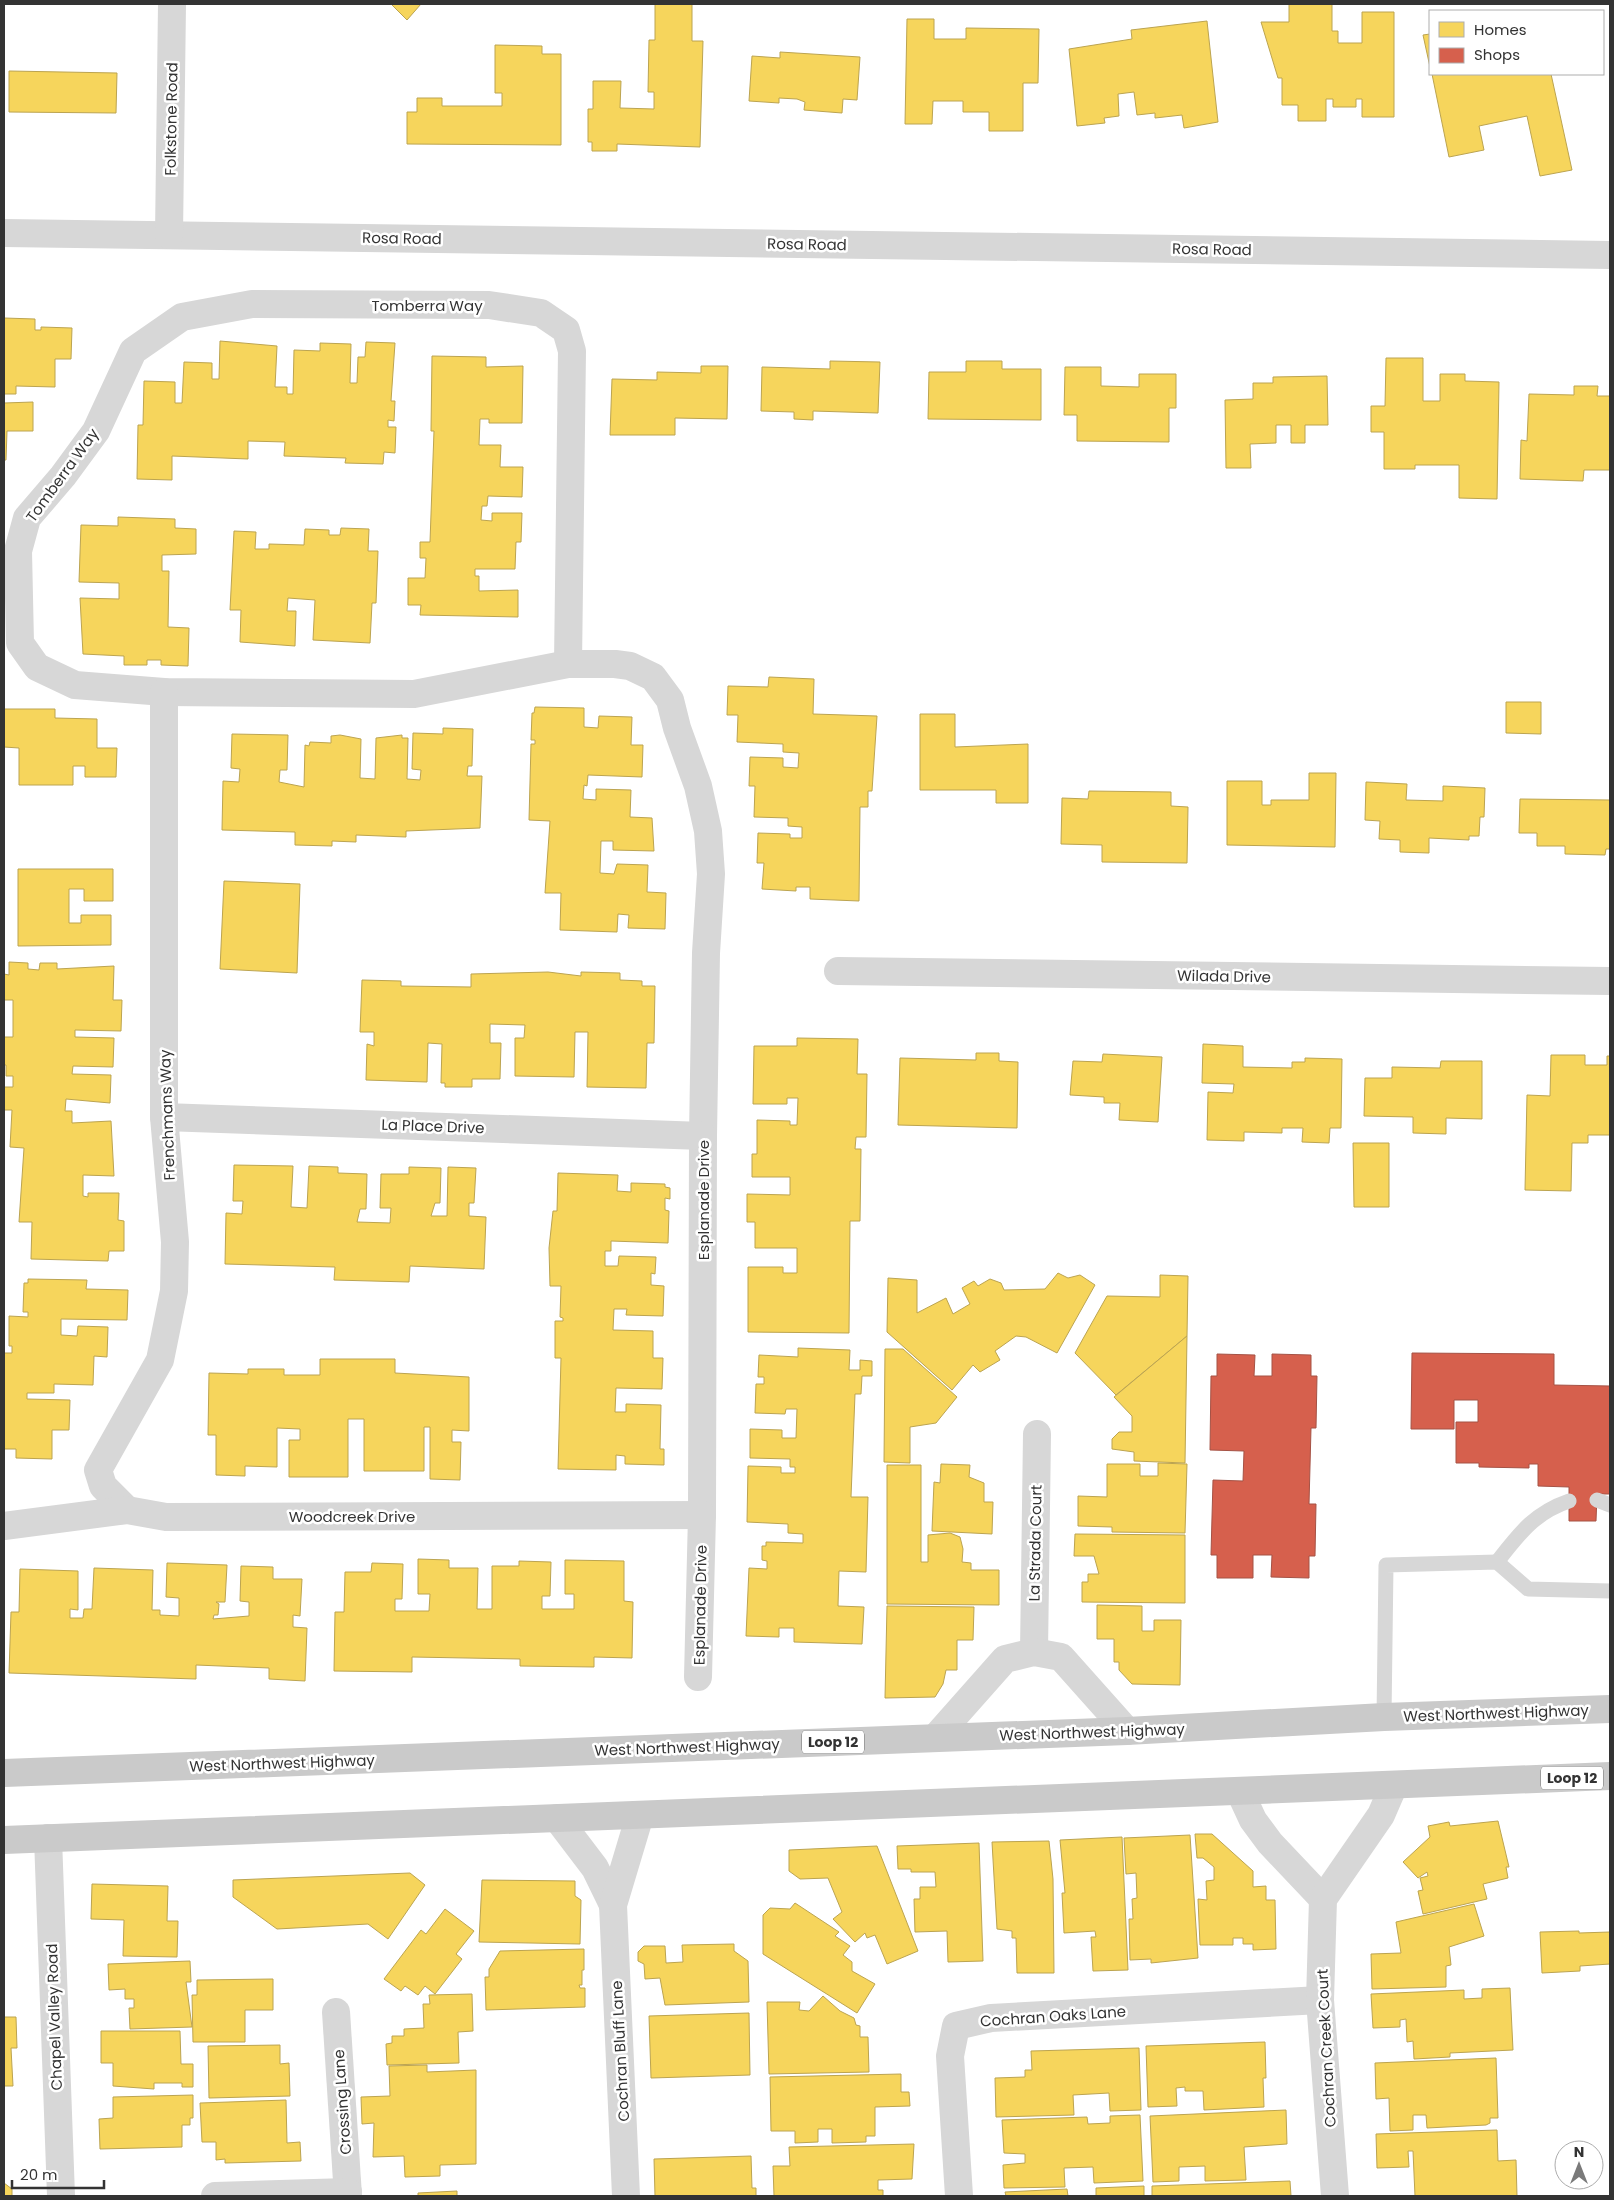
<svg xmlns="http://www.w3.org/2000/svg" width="1614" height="2200" font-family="Poppins,sans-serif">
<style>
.homes{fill:#f6d55c;stroke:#bca450}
.shops{fill:#d6604d;stroke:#a55245}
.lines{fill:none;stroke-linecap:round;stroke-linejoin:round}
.service{stroke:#d7d7d7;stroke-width:15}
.minor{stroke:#d7d7d7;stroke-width:28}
.primary{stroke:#cacaca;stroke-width:28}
.labels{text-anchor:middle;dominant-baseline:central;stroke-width:5;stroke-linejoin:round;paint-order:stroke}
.shield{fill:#fff;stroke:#707070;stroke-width:1}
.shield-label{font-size:14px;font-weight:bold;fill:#333}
.street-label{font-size:15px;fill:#333;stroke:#fff}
</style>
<rect width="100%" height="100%" fill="#fff"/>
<!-- homes -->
<g class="homes">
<path d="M391,4H421L407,20Z"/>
<path d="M655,4H692V41H703L700,147L617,144V151H592V142H588V109H593V81H621L620,108L654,109V92H648L649,40H655Z"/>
<path d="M1289,4H1332V31H1338V43H1362V12H1394V117H1362V99H1356V107H1333V99H1326V121H1298V105H1282V78H1278L1261,22H1289Z"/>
<path d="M907,19H934V39H966V28L1039,29L1038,83H1023V131H989V112H963V101H933L932,124H905Z"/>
<path d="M1207,21L1218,122L1184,128L1182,115L1155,118V113L1137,115L1134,92L1118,94L1119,116L1104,118L1105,123L1077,126L1069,49L1132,39L1131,30Z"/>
<path d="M1430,34V67L1423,35Z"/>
<path d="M495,45L542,46V54H561V145L407,144V112H417V98H442V106H502V93H495Z"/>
<path d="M780,52L860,57L857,100L843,99L842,113L804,110L805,102L797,99L779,98V103L749,101L752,56L780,58Z"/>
<path d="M9,71L117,73L116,113L9,112Z"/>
<path d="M1432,74H1551L1572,170L1540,176L1527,116L1479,126L1484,150L1449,157Z"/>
<path d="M4,318L35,319V330H41V327L72,328L71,359H55V387L16,386V394H4Z"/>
<path d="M220,341L277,346L275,387H287V394H293L294,350L320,351V343L351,344L350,383H357L358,357H365L366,342L395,343L391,401H395L394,421L388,420V427H396L395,453L384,452L383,464L345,463L346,458L284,456L285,442L248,441V459L172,456V480L137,479L138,425H143L144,381L175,382V403H182L184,362L212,363V379H219Z"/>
<path d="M432,356L486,357V367L523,366L522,423H489V419H480L479,445H501L500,467H523L522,497L488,496L487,506H482L481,520L492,521V513H522L521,542H516L515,569H475V576H479V591L518,590V617L420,615L421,605H408V578H425L426,558H420V542H430L434,431H431Z"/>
<path d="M1386,358H1423V401H1440V374H1465V381L1499,382L1497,499L1459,498V465H1415V469H1384V432H1371V406H1385Z"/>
<path d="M830,361L880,362L878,413L813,411V420L794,419V412L761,411L762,367L830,369Z"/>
<path d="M966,361H1002V369H1041V420L928,419L929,372H966Z"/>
<path d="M701,366H728L727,419L675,418V435H610L612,379L657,380V372L701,373Z"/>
<path d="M1065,367H1101V386L1139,387V374H1176V408H1169V442L1077,441V415H1064Z"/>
<path d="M1327,376L1328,425H1305V443H1291V425H1276V443L1250,444L1251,468H1226L1225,400L1253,399V383H1273V377Z"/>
<path d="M1574,386H1598L1597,396H1610V470H1584L1583,481L1520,479L1521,440L1527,441L1529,394L1574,395Z"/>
<path d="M33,402V431H7L6,460H4V403Z"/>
<path d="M118,517L175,519V528L196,529V554L162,555V571H169L168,627L189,628L188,666L161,665V660H147V665H124V656L83,654L80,598L119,599V583L79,582L81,525L118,526Z"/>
<path d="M341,528L369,529L368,551H378L376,603H372L370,643L313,640L315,600L288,598L287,611H296L295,646L240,642L241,610H230L234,531L256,532L255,549H269V544L304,545L305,529L329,530V535H340Z"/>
<path d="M769,677L814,679L813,714L877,716L872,791H868V807H860L859,901L810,899V887H796V891L762,889L764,863H757L758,833L790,834V838H802V827L788,826V818L754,817L755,786H749L750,757L783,758V767L798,768L799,753L783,752V744L737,742L738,715H727L728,686L768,687Z"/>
<path d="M1506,702H1541V734L1506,733Z"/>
<path d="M535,707L584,708V727L598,728L599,716L632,717L631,745H643L642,777L588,775L587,786L584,785L583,799L596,800V789L631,790L630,817L652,818L654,851L613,850V841H601L600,873L614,874L617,864L648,865L647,892L666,893L665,929L628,928L629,915L618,914L617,932L560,930L561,893H545L550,821L529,820L531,744H535V740H531L532,713H534Z"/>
<path d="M4,709H55V718L97,719V748H117L116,777H85V766H73V785H19V748L4,747Z"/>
<path d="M920,714H955V747L1028,744V803H996V790H920Z"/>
<path d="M443,728L473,729L472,766H468L467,776H482L480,828L406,831V837L356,835V842L332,841V846L295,845V832L222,830L223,781L239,782L240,769L231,768L232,734L288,735L287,770H280L279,782L304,787L305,745L309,746L310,742L331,743V736L340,735L361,739L360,778L375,779L376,738L402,735V738H408L407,779L420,780L421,770L412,769L413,733L443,734Z"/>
<path d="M1309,773H1336L1335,847L1227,845V781H1262V805H1271V800H1309Z"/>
<path d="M1366,782L1407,784L1406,800L1443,801V786L1485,788L1484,817H1480L1479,836H1469V840L1429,838V853L1400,852V840L1379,839L1380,821L1365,820Z"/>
<path d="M1089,791L1171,792V806L1188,807L1187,863L1102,862V845L1061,844L1062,798L1088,799Z"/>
<path d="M1520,799L1610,800V849H1606L1605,855L1565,854V846H1537V833H1519Z"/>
<path d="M18,869H113V901H84V889H69V923H81V915H111V945L18,946Z"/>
<path d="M224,881L300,884L297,973L220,969Z"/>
<path d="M9,962L28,963V969L39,970L40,963H57V969L114,966L113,1000H122L121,1031L75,1030V1037L114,1038L113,1067L73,1066L72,1074L111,1075L110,1103L66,1099L65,1111H72V1123L111,1121L114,1176L83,1175V1196L88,1197V1193H119L118,1220L124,1221V1251H109L108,1261L31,1259L32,1222H19L24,1148L10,1147L12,1110H4V1087H13V1076H6V1065H4V1037H13V1000H4V974L9,975Z"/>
<path d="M548,972L581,976V972L620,973V980L642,981V986H655L654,1043H647L646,1088L587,1087L588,1032H575L574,1077L515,1076V1038H524L525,1025L490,1024V1043H501L500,1079H472V1087H445V1083H441L442,1044L428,1043L427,1082L366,1080L367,1044L374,1046V1032H360L362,980L401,981V986L471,987V974Z"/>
<path d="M797,1038L858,1039L857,1074H867L866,1137H856L855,1149H861L860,1221H850L849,1333L748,1332V1267H783V1273H797V1248H755V1222H747V1194L790,1195V1177H752V1154H757V1120L790,1121V1125H797L798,1098H787V1104H753L754,1046H797Z"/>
<path d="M1203,1044L1243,1046V1067L1292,1068V1062H1305V1058L1342,1059L1341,1128H1330L1329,1143L1302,1142L1303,1128H1282V1133L1244,1132V1141L1207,1140L1208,1092L1233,1093L1234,1084L1202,1083Z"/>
<path d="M976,1053H999V1061L1018,1062L1017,1128L898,1125L900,1058L976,1060Z"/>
<path d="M1103,1054L1162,1057L1158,1122L1119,1120L1120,1103H1104V1097L1070,1095L1073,1061L1102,1062Z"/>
<path d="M1551,1055H1585V1065H1607V1056H1610V1135H1588V1143H1572L1571,1191L1525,1190L1527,1095L1550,1096Z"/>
<path d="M1441,1061H1482V1119L1446,1118V1134L1413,1133V1117L1364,1116L1365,1078H1392V1067L1440,1068Z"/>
<path d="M1353,1143H1389V1207H1354Z"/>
<path d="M234,1165L293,1166L291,1207L307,1208L309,1166L338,1167V1173L367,1174L366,1209H360L357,1222L390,1223L391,1208H380L381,1174H409V1167L441,1168L440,1203H435L431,1216H447L448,1167L476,1168L474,1203H469V1216L486,1217L484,1269L410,1266L409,1282L334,1280L335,1267L225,1264L226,1213L242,1214L243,1201H233Z"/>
<path d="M558,1173L618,1175L617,1191L631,1192V1183L665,1184V1187L670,1188V1199L665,1198V1210L669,1211L668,1243L611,1241V1251H605V1266H618L619,1256L656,1257L655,1274L651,1273V1285L664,1286L663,1316L626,1315L627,1309H614L613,1330L653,1331V1358H663L662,1389L616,1388L615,1412H626V1404L661,1405L660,1449H664V1465L625,1464V1456L616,1455V1470L558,1469L561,1358H555V1321H563V1318L560,1317L561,1286H550L549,1248L553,1211H557Z"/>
<path d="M1058,1273L1068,1278L1080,1275L1095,1285L1057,1353L1026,1337L1016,1336L995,1351L1000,1360L980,1372L973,1365L952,1390L887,1332L888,1278L917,1280V1313L946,1298L953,1314L970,1304L962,1288L974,1281L978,1286L990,1279L1001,1283L1004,1290L1045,1289Z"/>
<path d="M1160,1275L1188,1276L1187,1336L1116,1395L1075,1353L1107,1296L1160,1297Z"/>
<path d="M28,1279L87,1280L86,1289L128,1290L127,1320L61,1319V1335L77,1336L78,1326L108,1327L107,1357L94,1356L93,1385L54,1384V1393H27V1399L70,1400L69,1430H52V1459L16,1458V1449H4V1453V1353H12V1346H9V1316L28,1317V1312H23L24,1283H28Z"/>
<path d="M1187,1336L1185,1463L1134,1461V1452L1112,1449V1439L1119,1432H1132V1416L1114,1397Z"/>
<path d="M798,1348L850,1350L849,1370H860V1360L872,1361V1376H862L861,1394H855L851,1497H868L866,1572L839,1571L838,1606L864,1607L862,1644L794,1642V1628H779V1637L746,1636L749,1568L767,1569V1561L762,1560V1546H766V1542L803,1543V1534L788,1533V1524L747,1522L748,1466L781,1467V1473H795V1467H790V1459L750,1458V1429L782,1430V1438H796L797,1409H786L785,1414L755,1413L756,1384H764V1377H758L759,1355L798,1357Z"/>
<path d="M885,1349H903L957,1397L936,1423L910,1427V1463L884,1462Z"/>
<path d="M320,1359H395V1373L469,1377V1431L452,1430V1442H461L460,1480L430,1479V1427H424V1471H364V1419H348V1477H289V1440H300V1429L277,1428V1467L245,1466V1476L216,1475V1435H208L209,1373L248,1374V1369H284V1375H320Z"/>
<path d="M1158,1463L1187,1464L1185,1533L1112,1532V1527L1078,1526V1496L1107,1497V1464H1140V1476H1158Z"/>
<path d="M941,1464L970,1465L969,1477L984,1483V1502H993L992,1534L932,1531L934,1482L940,1483Z"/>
<path d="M887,1465H921V1562H928V1535L950,1533L960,1537L963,1549L962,1562L971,1563V1570H999V1605L887,1604Z"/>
<path d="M1075,1534L1185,1535V1603L1082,1602V1582H1088V1574H1099L1094,1556H1074Z"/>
<path d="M418,1559L449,1560V1568H478L477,1609H492V1566H519V1561L551,1562L550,1596H542V1609H574V1594H565V1560L624,1561V1601L633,1602L632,1658L594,1657V1667L520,1666V1659L412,1657V1672L334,1671L335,1612H344L345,1572H371L372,1563L403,1564L402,1599H395V1611H429L430,1594H418Z"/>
<path d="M167,1563L227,1565L225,1602H216L219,1604L218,1615H214L213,1619L249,1616V1602L240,1601L241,1566L273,1567V1579H302L300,1616L293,1615V1627L307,1628L305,1681L269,1679V1668L196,1665V1679L9,1673L11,1612H19L20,1569L78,1571V1610L70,1609V1618H83L84,1609H92L94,1568L153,1570L152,1610H160V1615L179,1616V1598L166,1597Z"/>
<path d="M1097,1605L1142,1606V1631H1154V1620H1181L1180,1685L1132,1684L1119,1670V1662H1114V1639H1097Z"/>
<path d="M887,1606L974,1607L973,1640H957V1670H946L943,1684L935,1697L885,1698Z"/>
<path d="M1498,1821L1509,1867H1506L1508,1878L1483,1884L1487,1899L1423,1914L1418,1891L1423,1890L1420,1878L1428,1876L1427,1872L1418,1878L1403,1862L1430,1837L1428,1826L1449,1822L1450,1826Z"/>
<path d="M1195,1834H1212L1253,1871V1887L1266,1886V1900H1275L1276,1949L1253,1950V1944H1243V1938H1233V1945H1200L1198,1899L1207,1900L1206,1881L1214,1880V1867L1203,1858H1197Z"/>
<path d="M1190,1835L1198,1958L1151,1963V1959L1130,1960L1129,1919H1133L1132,1899L1137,1898L1136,1873L1126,1874L1124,1838Z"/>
<path d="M1122,1837L1128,1970L1093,1971L1091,1937H1096L1095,1931L1064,1933L1062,1893H1065L1060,1840Z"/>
<path d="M1049,1841L1053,1879L1054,1973H1017L1016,1938H1012V1931L997,1929L992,1842Z"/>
<path d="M979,1843L983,1961L948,1962L947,1931L915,1932L914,1899H920V1887H936L935,1872H911V1869H898L897,1846Z"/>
<path d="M877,1846L918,1951L887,1964L875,1935L867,1938L865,1933L855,1942L833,1919L842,1912L828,1878L800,1879L789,1871V1850Z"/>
<path d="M410,1873L425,1885L388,1939L368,1924L277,1929L233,1897V1880Z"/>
<path d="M482,1880L575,1881V1896L581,1900L580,1944L479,1942Z"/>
<path d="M92,1884L168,1886L167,1921H178L177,1957L123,1956L124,1920L91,1919Z"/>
<path d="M795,1903L839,1932L835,1936L850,1946L843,1955L852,1962V1971L875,1984L857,2013L763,1954V1915L770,1908L790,1909Z"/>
<path d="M1474,1904L1484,1936L1449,1947L1451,1965L1446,1966V1987L1372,1989L1371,1954L1401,1953L1396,1922Z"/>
<path d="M445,1909L474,1931L456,1954L462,1959L435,1994L425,1986L418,1995L405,1986L401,1991L384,1979L421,1930L426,1934Z"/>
<path d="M1579,1931V1933L1610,1932V1975V1964L1580,1966V1971L1542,1973L1540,1932Z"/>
<path d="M734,1944V1951L748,1961L749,2002L665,2005L660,1978L645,1979L644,1964L638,1961V1952L644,1946H665L666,1963L683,1962L682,1945Z"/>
<path d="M584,1949V1970H582V1985H579L580,1988H585V2007L486,2010L485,1977H489V1969L500,1951Z"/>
<path d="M190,1961L191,1982H186L192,2027L130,2029L129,2008H134V1999H125V1989L109,1990L108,1964Z"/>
<path d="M273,1979V2010H245V2042H193L192,1995H197V1980Z"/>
<path d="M1510,1988L1513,2050L1450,2053V2057L1414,2059L1413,2041L1407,2042L1406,2019L1400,2020V2027L1373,2028L1371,1994L1464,1990V1999L1482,1998V1989Z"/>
<path d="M472,1994L473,2031L458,2032L459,2063L387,2065L386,2044L392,2043V2036H404V2029L424,2028L423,2004H430L429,1995Z"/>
<path d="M823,1996L840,2011L854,2018L856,2025L860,2026V2037H868L869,2072L769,2074L767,2002H800L799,2010L809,2011Z"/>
<path d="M749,2013L750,2075L651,2078L649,2016Z"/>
<path d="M4,2017H16L17,2048H11L13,2086H4Z"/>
<path d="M101,2031H180L181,2064H193V2087H182V2083H154V2089L113,2086V2063H101Z"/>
<path d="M1265,2042L1266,2078H1263L1264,2107L1204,2110L1203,2091H1185V2087L1176,2088L1177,2106L1148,2107L1146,2046Z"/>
<path d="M280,2045V2064L289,2063L290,2096L209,2098L208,2046Z"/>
<path d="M1139,2048L1141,2110L1110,2111L1109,2093L1073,2095L1074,2115L996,2117L995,2078L1025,2077V2070H1032L1031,2051Z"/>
<path d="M1496,2058L1498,2118H1490V2123L1486,2125L1427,2128L1426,2115H1413V2130L1390,2131L1389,2098L1376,2099L1375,2063Z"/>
<path d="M427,2065V2072L476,2070V2164L440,2165V2176L405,2177L404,2156L373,2157L374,2123L362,2124L361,2097L390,2096L389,2066Z"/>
<path d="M901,2074V2092H909L910,2106L875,2107V2136H866V2142L832,2143V2129H818V2142L795,2143V2131H771L770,2077Z"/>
<path d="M193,2095V2118H190V2125H182V2147L100,2149L99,2119L113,2118V2097Z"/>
<path d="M286,2100L287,2143L300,2142L301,2161L225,2163V2159L216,2160V2142H202L200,2103Z"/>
<path d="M1286,2110L1287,2144L1244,2147L1246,2180L1205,2181V2166L1179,2167V2181L1153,2182L1150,2116Z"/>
<path d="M1140,2115L1143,2181L1094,2183L1093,2167L1064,2168L1065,2187L1004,2188L1003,2165L1025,2163V2154L1004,2153L1002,2120L1087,2117L1088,2124L1110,2123V2116Z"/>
<path d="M1497,2130L1498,2161L1516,2160L1517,2196H1415L1413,2151H1408L1409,2167L1377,2168L1376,2134Z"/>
<path d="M914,2144L912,2179L878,2180V2190H883V2196H774L773,2166H790L789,2147Z"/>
<path d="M751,2156L752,2188H756V2196H655L654,2159Z"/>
<path d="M1290,2181L1291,2196H1152V2186Z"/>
<path d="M4,2183L12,2189V2196H4Z"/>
<path d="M1144,2186V2196H1096V2188Z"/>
<path d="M1067,2189L1068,2196H1006L1005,2192Z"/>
<path d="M457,2191V2196H418V2193Z"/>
</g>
<!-- shops -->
<g class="shops">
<path d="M1412,1353L1554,1354V1385L1610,1386V1494H1597L1596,1521H1569V1487L1538,1486V1464H1529V1468L1479,1467V1463H1456V1422H1478V1400H1454V1429H1411Z"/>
<path d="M1217,1354L1255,1355L1254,1376H1272V1354L1311,1355V1376H1317L1316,1428H1311L1309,1504H1316L1315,1556H1309V1578L1271,1577L1272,1555H1253V1578H1217V1555H1211L1213,1480L1243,1481L1244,1451L1210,1450L1211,1376H1217Z"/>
</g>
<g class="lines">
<!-- service -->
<g class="service">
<path d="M1597,1500L1610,1505"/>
<path d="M1497,1562C1519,1534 1534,1513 1569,1501"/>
<path d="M1384,1717L1386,1565L1497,1562L1528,1589L1610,1591"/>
</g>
<!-- minor -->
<g class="minor">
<path d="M4,233L1610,255"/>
<path d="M169,235L172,4"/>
<path d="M568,664L572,351L566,330L541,313L489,305L252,304L182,317L133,351L96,431L63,476L27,518L18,551L20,643L37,667L75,685L164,692L414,694L568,664H615L630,666L653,677L670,700L677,728L698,786L708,831L711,874L706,953L703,1136L702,1515L698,1677"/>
<path d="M838,971L1610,981"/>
<path d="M164,1117L703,1136"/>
<path d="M127,1510L103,1486L98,1470L160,1360L174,1291L175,1242L164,1117V692"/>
<path d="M4,1526L127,1510L166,1517L702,1515"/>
<path d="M1034,1652L1037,1434"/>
<path d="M935,1738L1005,1659L1034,1652L1061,1657L1127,1731"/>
<path d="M1240,1792L1253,1820L1270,1843L1323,1899"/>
<path d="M557,1818L595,1868L613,1905"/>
<path d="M48,1838L61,2196"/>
<path d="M336,2012L348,2196"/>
<path d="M215,2196L348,2192"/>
<path d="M626,2196L613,1905L640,1815"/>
<path d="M959,2196L950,2056L956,2026L991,2018L1320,2000"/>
<path d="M1335,2196L1320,2000L1323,1899L1381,1815L1394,1785"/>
</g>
<!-- primary -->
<g class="primary">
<path d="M4,1773L1127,1731L1384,1717L1610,1709"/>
<path d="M4,1840L1610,1776"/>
</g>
</g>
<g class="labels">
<!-- shield labels -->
<g class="shield">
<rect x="802" y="1730.5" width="62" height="23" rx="4"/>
<rect x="1541" y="1766.5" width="62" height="23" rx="4"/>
</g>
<g class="shield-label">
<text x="833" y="1742">Loop 12</text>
<text x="1572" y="1778">Loop 12</text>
</g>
<!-- street labels -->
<g class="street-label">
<text transform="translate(171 119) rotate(-89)">Folkstone Road</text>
<text transform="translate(402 238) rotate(1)">Rosa Road</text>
<text transform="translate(807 244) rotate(1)">Rosa Road</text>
<text transform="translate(1212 249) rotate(1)">Rosa Road</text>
<text x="427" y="305">Tomberra Way</text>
<text transform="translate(62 475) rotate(-54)">Tomberra Way</text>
<text transform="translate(1224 976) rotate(1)">Wilada Drive</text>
<text transform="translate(167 1115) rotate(-92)">Frenchmans Way</text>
<text transform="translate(433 1126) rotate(2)">La Place Drive</text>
<text transform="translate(703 1200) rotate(-90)">Esplanade Drive</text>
<text x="352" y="1516">Woodcreek Drive</text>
<text transform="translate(1035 1543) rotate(-89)">La Strada Court</text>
<text transform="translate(700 1605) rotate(-89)">Esplanade Drive</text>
<text transform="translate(1496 1713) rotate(-2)">West Northwest Highway</text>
<text transform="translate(1092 1732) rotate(-2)">West Northwest Highway</text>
<text transform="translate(687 1747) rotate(-2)">West Northwest Highway</text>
<text transform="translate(282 1763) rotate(-2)">West Northwest Highway</text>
<text transform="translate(1053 2016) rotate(-4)">Cochran Oaks Lane</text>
<text transform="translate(54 2017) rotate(-92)">Chapel Valley Road</text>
<text transform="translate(1326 2048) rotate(-93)">Cochran Creek Court</text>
<text transform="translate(620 2051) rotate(-93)">Cochran Bluff Lane</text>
<text transform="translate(342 2102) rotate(-94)">Crossing Lane</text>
</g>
</g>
<!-- border -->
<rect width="1614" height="2200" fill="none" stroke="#333333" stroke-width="10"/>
<!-- legend -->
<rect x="1429" y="10" width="175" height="65" fill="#ffffff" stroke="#adadad"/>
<rect x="1439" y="22" width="25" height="15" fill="#f6d55c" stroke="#adadad"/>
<text x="1474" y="35" font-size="15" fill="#333333">Homes</text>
<rect x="1439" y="48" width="25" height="15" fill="#d6604d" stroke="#adadad"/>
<text x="1474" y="60" font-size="15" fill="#333333">Shops</text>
<!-- north arrow -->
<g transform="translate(1579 2165)"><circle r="24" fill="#ffffff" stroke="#adadad"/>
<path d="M0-4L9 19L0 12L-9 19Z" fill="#7a7a7a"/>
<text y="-8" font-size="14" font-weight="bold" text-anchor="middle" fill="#333333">N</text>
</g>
<!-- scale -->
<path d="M12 2180v8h92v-8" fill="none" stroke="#333333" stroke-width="2.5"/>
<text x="20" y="2180" font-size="15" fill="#333333" stroke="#ffffff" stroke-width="4" paint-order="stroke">20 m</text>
</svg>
